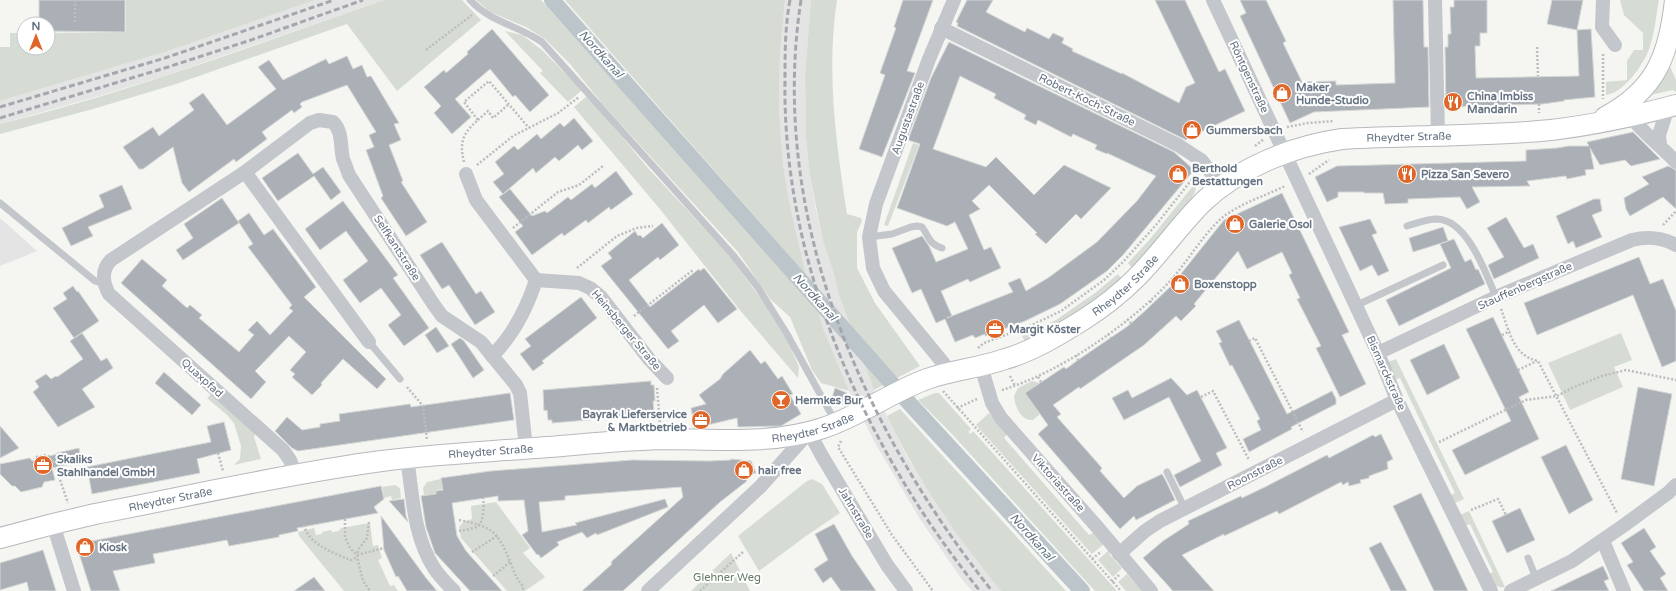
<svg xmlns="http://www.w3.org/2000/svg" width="1676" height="591" font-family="'Varela Round',sans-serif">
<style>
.built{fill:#e3e4e3}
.green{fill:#d6dcd3}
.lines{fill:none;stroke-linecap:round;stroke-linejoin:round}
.canal{stroke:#bbc5ca;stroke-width:16}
.building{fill:#aab0b6;stroke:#d6d7d5;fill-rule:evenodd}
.secondary-casing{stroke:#b6b9be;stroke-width:22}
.path{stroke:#bbbdbf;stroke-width:2.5;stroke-dasharray:2 2;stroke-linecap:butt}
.lane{stroke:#c3c6ca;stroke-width:7}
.street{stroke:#c3c6ca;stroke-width:14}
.secondary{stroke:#fff;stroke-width:20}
.rail{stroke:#a4a8ae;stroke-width:3;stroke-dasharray:6 3;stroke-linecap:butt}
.labels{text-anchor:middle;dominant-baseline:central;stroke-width:4;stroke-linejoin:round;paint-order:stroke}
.street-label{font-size:11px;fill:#657282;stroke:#fff}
.poi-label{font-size:11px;font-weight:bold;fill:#657282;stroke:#fff;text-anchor:start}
.park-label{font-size:11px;fill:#667a64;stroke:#fff}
.water-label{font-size:12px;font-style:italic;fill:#60737f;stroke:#fff}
</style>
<rect width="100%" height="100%" fill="#f5f5f2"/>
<!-- built -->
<g class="built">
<path d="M315,0H384L170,74L99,96L0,124V101L165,52Z"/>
<path d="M785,0H811L805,75L806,139L810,176L816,210L823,241L834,274L839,295L874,390L907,457L938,507L980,565L1001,591H972L961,578L920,519L875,443L849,391L823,328L806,275L789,201L783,165L779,109L780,53Z"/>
<path d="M0,218L37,251L0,266Z"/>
</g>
<!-- green -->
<g class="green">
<path d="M126,0H315L165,52L0,101V47H10V33H24V48H48V33L126,32Z"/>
<path d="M384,0H462L481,20L397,91L347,24L176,84L93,109L0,134V124C131,92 257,44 384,0Z"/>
<path d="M476,0H541L817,308L823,328L849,391L821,383L812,370L790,317L770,299L738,252L605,107L570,64L545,39L526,27L490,12Z"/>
<path d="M565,0H785L780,53L779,109L783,165L789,201L806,275Z"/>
<path d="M811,0H837C826,71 836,143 847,214L861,218L862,221L857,232V268L875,303L920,366L874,390L839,295L834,274L823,241L810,176L806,139L805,75Z"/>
<path d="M1620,0H1659C1656,15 1655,32 1650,46C1645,63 1624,93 1606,95V82L1627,80V61L1634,50H1643V33L1624,15Z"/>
<path d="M505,31L522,35L542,50L582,90L568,102L540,73L543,71Z"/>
<path d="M1668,62L1676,80V92L1673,90L1650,95Z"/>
<path d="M586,97L592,101L648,168L731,257L761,299L788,342L799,367L798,378L739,309L659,208L574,107Z"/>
<path d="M913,143L919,145L888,226L884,225Z"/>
<path d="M1197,181L1195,192L1191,199L1133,269L1128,263L1150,239Z"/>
<path d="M1118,274L1122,279L1099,299L1059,325L1025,341L1022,336L1056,320L1095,293Z"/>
<path d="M1621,333L1632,360L1614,367L1623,387L1570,410L1548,363Z"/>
<path d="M1396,359L1464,499L1455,503L1451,495L1455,493L1400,378L1396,379L1388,362Z"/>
<path d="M1032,381L1040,383L1025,393L1040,414L1033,420H1029C1019,417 1015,405 1014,396L1018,388Z"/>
<path d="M212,393L255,434L254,437L261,459L234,465L240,459L241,446L234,423L227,415L207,398Z"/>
<path d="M935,393H939L971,429L968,432L971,434L973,431L1117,591H1095L951,433L918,400Z"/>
<path d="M900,409L1066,591H1001C956,537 917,479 887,416Z"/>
<path d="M989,413L1007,434L1004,438L1089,535L1094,532L1104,544L1092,554L976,425Z"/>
<path d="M441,479L443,489L436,490V494L424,495L423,488L427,482Z"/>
<path d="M812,479L822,484L840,513L806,536L759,571L738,536L807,481Z"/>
<path d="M395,485L400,488L401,498L392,500L391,496L384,498L382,487Z"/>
<path d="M496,502L530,548L523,553L545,577L525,591H507L461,538L459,527L463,522L472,519L471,506Z"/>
<path d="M1469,511L1505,587C1495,589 1493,582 1488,574L1493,572L1470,524L1465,526L1460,515Z"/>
<path d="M370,523L373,546L378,545L382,558L378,560L390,586L394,585L398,591H344L299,536L298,532L314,528L316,535L322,534V532L331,530L332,532L339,531L341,528Z"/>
<path d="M1109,550L1110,555L1122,568L1113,577L1098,560Z"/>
<path d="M731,553L750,591H691Z"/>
<path d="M1127,574L1143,591H1126L1118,582Z"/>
</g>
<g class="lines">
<!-- canal -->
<path class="canal" d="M552,0L911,405L1082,591"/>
</g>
<!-- building -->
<g class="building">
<path d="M39,0H125V32L48,31V24H39Z"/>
<path d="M903,0H933L907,71L915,73L882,157L859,149L885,75L880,73L896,28L894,27Z"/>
<path d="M967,0H993L986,12L1003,21L1025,32L1027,28L1049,39L1053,33L1064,38L1062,43L1073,49L1072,51L1122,74V73L1179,103L1186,87L1195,83L1155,0H1185L1219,72L1225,69L1245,111L1188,138L1186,140L957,26L958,23L956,22Z"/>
<path d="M1240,0H1266L1286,41L1283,43L1302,82L1336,81V85L1395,83L1393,0H1423L1424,47H1428L1429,107L1314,112L1290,123L1240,16L1246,13Z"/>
<path d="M1454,0H1487V33H1480V46H1475L1476,78L1579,76L1577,30L1591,29L1595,97L1564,100V101L1543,104L1446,107L1445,47H1448V34H1451L1450,7H1454Z"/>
<path d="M1552,0H1583L1577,30L1547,24Z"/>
<path d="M492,29L549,95L530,112L515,95L513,97L490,69L455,99L471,117L452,134L434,113L441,106L424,87L444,70L446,73L468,54L467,52Z"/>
<path d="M949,42L1174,152L1194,170L1123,255L1107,271L1060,304L1025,321L985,336V334L975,338L973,335L955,342L945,319L936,323L921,289L912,293L892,248L922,236L929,246L936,262L968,249L955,222L947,226L897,208L920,144L908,140L931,78ZM960,76L996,94L994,98L1026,115L1024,119L1036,125L1038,120L1071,137L1073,134L1097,145L1095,149L1107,154V153L1156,176L1137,201L1097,242L1048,278L1026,291L1020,278L1008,283L1013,292L947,318L952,316L941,291L968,279L970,282L1001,268L991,247L984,250L969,215L980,209L972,201L989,185L1037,233L1035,234L1046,244L1076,214L1081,219L1111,188L1064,165L1034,195L996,157L986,167L933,149Z"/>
<path d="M347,56L353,69L362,65L367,77L371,76L399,123L394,124L401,140L389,145L403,181L401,182L427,222L406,236L381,198L383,196L366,150L374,147L369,135L376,132L347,85L302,102L300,104L302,107L294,113L292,110L262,132L267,139L236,162L234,159L189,192L182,183L173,147L143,169H139L123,147L153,127L159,136L194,110L189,103L203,93L227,125L276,89L258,67L269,60L283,80L326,59L329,64Z"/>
<path d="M574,118L593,141L582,150L578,145L559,161L555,157L536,173L533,168L503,194L493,182L504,174L495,162L514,146L518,150L537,134L541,139L560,123L564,127Z"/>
<path d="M1633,132L1660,159L1631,166L1625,160L1600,165L1590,148L1594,169L1585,170L1586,175L1567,179L1566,176L1527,181L1530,186L1472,187L1480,202L1467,209L1460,197L1408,199V203L1385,204L1383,193H1364V192H1338V197L1327,202L1315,177L1337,166L1526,161V150L1557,148L1569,146H1589L1587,142Z"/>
<path d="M298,153L313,174L323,167L341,192L331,200L314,176L278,201L262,178Z"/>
<path d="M1668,166L1676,170V209L1663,197L1630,216L1626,209L1624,198L1649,184L1642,177Z"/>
<path d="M616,171L633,194L611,210L609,207L588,223L586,220L564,236L562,233L532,255L515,232L523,226L499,197L510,189L532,216L545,211L547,213L568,197L571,200L592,184L595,188Z"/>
<path d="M122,185L132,209L88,227L93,236L71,246L62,228L104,207L99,195Z"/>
<path d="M1282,193L1349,332L1342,335L1366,384L1340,397L1316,348L1321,346L1297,299L1300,298L1289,275L1292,273L1282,252L1247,269L1238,251L1194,304L1196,306L1181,321L1176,316L1144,345L1080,389L1079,387L1053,405L1061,414L1057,417L1102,468L1100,471L1124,498L1137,486L1162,474L1165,479L1175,500L1136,520L1134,516L1120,529L1038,434L1048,425L1025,393L1064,367L1066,369L1078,360L1128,326L1146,310L1172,285L1224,220Z"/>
<path d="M222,198L239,223L183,260L176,250L193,238L184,224Z"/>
<path d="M1594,199H1600L1602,211L1592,215L1602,237L1576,248L1573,241L1568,244L1556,216Z"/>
<path d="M343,201L398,275L393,278L429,328L404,346L388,325L401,315L381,288L360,303L343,280L368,261L346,231L320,250L305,229Z"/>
<path d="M249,213L264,235L273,229L316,287L304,297L386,379L377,389L343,359L321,383L322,385L312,395L292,377L295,374L290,370L306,352L289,336L255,371L266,382L251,399L121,283L142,259L167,280L162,286L187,308L190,305L202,315L199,318L239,352L254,335L248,330L257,321L270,335L293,311L289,308L292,305L248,247L253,244L238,221Z"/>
<path d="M1506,217L1524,248L1533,244L1539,258L1494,279L1488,265L1504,257L1487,228Z"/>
<path d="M1370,219L1377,233L1372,235L1389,271L1378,276L1372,265L1360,271L1339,227Z"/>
<path d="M662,223L679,245L660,260L658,257L629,280L650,307L699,269L700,271L704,268L737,309L718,323L704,305L671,331L679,341L668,349L601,266L612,258L608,253L635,231L638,236L640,235L643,238Z"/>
<path d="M1443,227L1448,241L1413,252L1409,238Z"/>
<path d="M1454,239L1465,262L1471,259L1476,270L1478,269L1485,284L1399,326L1386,300L1451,268L1440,244Z"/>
<path d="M442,242L476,294L481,291L495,312L475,325L449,285L442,289L420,255Z"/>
<path d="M1639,257L1650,284L1663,279L1676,311V361L1662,367L1633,295L1537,335L1524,303Z"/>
<path d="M73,286L77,292L78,291L99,321L74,338L53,308L67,299L63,293Z"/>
<path d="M581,297L597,318L542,361L544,363L533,371L520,354L531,346L525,339Z"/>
<path d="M1493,317L1529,392L1519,397L1539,439L1465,475L1452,450L1511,421L1466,329Z"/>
<path d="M1239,320L1287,414L1332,391L1336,399V404L1291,427L1292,429L1249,452L1243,439L1261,430L1257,421L1260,419L1232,365L1230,366L1219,343L1222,342L1216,331Z"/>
<path d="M436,327L449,346L437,353L425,335Z"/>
<path d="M82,333L101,361L107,358L113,368L82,389L95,407L58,427L33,392L39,387L35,381L46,374L51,379L56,376L57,377L83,359L70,341Z"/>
<path d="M460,338L464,341L484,370L473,378L451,344Z"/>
<path d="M1444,344L1460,378L1427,395L1410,360Z"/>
<path d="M750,350L761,364L765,361L778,379L782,376L793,394L790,395L801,414L781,426L738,427L737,418L695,428L691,408L706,404L699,395L720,379L723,374Z"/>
<path d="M164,372L201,405L192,415L155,383Z"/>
<path d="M1171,378L1187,395L1197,390L1227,448L1216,453L1222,465L1180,487L1174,475L1201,461L1169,397L1124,420L1112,398L1128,390L1132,398Z"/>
<path d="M651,381V385H654L655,401H653L654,412H648L649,415L552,423V420H548L547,410L544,411L543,390Z"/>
<path d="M1638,387L1672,394L1654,486L1621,479Z"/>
<path d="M835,388L847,393L842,405L831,401Z"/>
<path d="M510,393L514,420L298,451L292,448L275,431L287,417L302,430L320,427V424L340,421L339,414L410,404L411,407Z"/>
<path d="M224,422L231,450L197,459L200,473L92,494L87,467L211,442L207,426Z"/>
<path d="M0,426L19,448L0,458Z"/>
<path d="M1381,434L1393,459L1387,462L1388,469L1369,476V478L1360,480L1361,483L1349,486L1348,482L1343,485L1341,482L1279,514L1277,511L1224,536V534L1182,555L1214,591H1173L1143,558L1163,541L1189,524L1188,521L1241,496L1242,498L1265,487L1327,455L1329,458L1373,435L1375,437Z"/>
<path d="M1566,445L1593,500L1569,514L1541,457Z"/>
<path d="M79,448L81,462L52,468L55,480L44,482L42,487L21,492L15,486H12L0,474V464L30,458L32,461L57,454V453Z"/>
<path d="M731,459L751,461L756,473L743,477L747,481L720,502L623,591H582L612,564L611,562L683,497L681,487L565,496V500L539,502L542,532L577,525L575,523L665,499L668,507L597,535L596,533L587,538L582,532L557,542L559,545L541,558L538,554L537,555L522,535L528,531L524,500L498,501V496L452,503L457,536L466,551L502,591H470L435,553L426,527L421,496L436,494V491L443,490L441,478L491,471L632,460L710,461L731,460Z"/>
<path d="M381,486L384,499L374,507L378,513L297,528L298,531L279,535V537L229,546L227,540L153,554L155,563L113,571L120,591H91L76,544Z"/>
<path d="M1421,493L1437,526L1468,591H1434L1393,506Z"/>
<path d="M404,499L406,516L408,522L389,501Z"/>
<path d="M1520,508L1535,540L1507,553L1492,521Z"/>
<path d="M381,516L426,578L437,591H407L398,576L396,577L384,550Z"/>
<path d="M834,524L852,556L876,591H841L831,577L823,583L814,569L828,560L815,534Z"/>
<path d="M1644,528L1656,547L1650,551L1666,574L1660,578L1668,591H1644L1627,565L1633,562L1621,543Z"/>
<path d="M1381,542L1407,591H1391L1369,548Z"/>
<path d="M43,550L56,591H29L27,582L0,590V563Z"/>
<path d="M1603,566L1609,579L1604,581L1609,591H1551Z"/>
<path d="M314,577L325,591H294Z"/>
</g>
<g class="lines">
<!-- secondary casing -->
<g class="secondary-casing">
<g id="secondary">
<path d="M1605,117C1656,90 1669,55 1675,0"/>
<path id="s1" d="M0,538L53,524L95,514C185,497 276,476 367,463C427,454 488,452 548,447C586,444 624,440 663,439C716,439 772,445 823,428C860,416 891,392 927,379C952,370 980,368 1005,359C1033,351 1059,335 1083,320C1102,308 1120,294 1136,278C1160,254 1179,226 1203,202C1240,167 1293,146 1342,139C1412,135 1482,137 1551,130C1593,125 1635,116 1676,105"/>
</g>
</g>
<!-- path -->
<g class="path">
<path d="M75,0V22"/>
<path d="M1537,47L1538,76"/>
<path d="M426,50L472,15"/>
<path d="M1603,54V99"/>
<path d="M1539,104V113"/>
<path d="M478,120L488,111L493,118L509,104"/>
<path d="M1287,127L1308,123L1334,121"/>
<path d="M1255,146L1264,139"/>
<path d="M464,162C459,142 463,133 478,120L464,102L489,81L529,128"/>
<path d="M477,165L513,136L558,113L579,97"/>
<path d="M1309,174L1329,160"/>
<path d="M1663,225L1676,211"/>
<path d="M513,228L558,192L579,185L603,166"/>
<path d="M577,268L617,236L637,228L653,226"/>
<path d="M1150,301L1153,304"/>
<path d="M1501,309C1509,330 1513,356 1538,361L1617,513"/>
<path d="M634,316L693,270"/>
<path d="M1127,319L1131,323"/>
<path d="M1108,334L1111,338"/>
<path d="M1502,335L1510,331"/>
<path d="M1249,341L1255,338L1303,432"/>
<path d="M978,348L984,343L1032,325L1061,311L1104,280L1123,262L1156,225L1193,178L1196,177"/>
<path d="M1076,355L1078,360"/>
<path d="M1518,370L1537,361"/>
<path d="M1010,376L1015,386"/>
<path d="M1038,377L1041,382"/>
<path d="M407,387L423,406L427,440"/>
<path d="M657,388L660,423"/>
<path d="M1002,390C1059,373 1131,324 1171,280C1187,262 1205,232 1223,217C1241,203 1265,196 1285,186"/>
<path d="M943,391L1121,591"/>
<path d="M1201,397L1213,391L1249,460"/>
<path d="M957,408L977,399"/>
<path d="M841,441L838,447L892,535L933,591"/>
<path d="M1439,442L1526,400L1557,396L1574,387L1602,376L1626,370L1676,380"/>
<path d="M218,453L223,471"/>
<path d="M36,457L47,455L54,462L68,503"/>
<path d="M1471,510L1498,499L1506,515"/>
<path d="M345,519V537L350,548L357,555L384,548"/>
<path d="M459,520C494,527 498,532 511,564C514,572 517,580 523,586V591"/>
<path d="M369,522L367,538L358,550L357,557L363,581L370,591"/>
<path d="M304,525C308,544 332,552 348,559L351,560L357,557"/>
<path d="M459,531C465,530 473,529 478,526C484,522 484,505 483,498"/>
<path d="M472,552L497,536"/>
<path d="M1092,559L1101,552"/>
<path d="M493,576L510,562"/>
<path d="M1112,582L1119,575"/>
<path d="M700,591L743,552"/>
</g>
<!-- lane -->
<g class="lane">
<path d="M470,0C490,22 517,25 542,42L733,255L757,286L787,334L836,423"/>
<path d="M0,203L95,281L104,284"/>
<path d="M1407,226C1417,223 1427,219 1437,219C1468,220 1486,274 1496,297"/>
<path d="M869,237L892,234L911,227L917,226L922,227C930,238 928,243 942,248"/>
<path d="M1355,306L1443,265"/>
<path d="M369,342L400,379"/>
<path d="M1167,472L1185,509"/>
<path d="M1528,558L1536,578"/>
</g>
<!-- street -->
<g class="street">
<path d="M1213,0L1378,353L1397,400L1491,591"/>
<path d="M1435,0L1438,135"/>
<path d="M1603,0L1602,27L1615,45"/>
<path d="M941,28L1178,145L1201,160L1222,186"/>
<path d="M1630,116C1644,134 1661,146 1676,162"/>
<path d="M1660,145L1659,135L1668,107"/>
<path d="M245,172L310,123L319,120L333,122C343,132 340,146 343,159C345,164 347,169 349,175L434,305L442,316L481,342L516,385L520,393L526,448"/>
<path d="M466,174L476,200L536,280L579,283L590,288L601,297L649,359L667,378"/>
<path d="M1378,353L1496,297L1632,240C1648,236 1661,237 1676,245"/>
<path d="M492,356C513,335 527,308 536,280"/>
<path d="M981,366L992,403L1001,418L1099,529L1151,591"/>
<path d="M948,372L944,364L884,291L873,268L869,237L876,204L929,59L954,0"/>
<path d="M407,458C413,496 413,535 434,568C439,576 447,584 454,591"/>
<path d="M296,476L290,460L283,450L109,294C103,283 101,270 111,260L245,172L369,342"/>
<path d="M53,524L74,591"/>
<path d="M1603,541L1624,591"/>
<path d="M1119,554L1145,531L1160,521L1397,400"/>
<path d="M648,591L760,487L809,432L822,456L887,565L906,591"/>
<path d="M1511,591L1572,561L1623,526L1668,493L1676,485"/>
</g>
<!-- secondary -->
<use href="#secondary" class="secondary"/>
<!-- rail -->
<g class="rail">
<path d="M790,0C785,26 785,53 785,80C782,264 865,449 980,591"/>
<path d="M801,0C768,215 861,426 992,591"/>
<path d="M0,107L165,58L334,0"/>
<path d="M0,118L168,67L251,40L363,0"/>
</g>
</g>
<!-- icons -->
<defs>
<g id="shop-disc" transform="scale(1)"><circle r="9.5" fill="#df6628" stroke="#fff"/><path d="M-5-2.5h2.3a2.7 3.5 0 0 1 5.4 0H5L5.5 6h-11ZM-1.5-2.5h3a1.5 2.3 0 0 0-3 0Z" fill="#fff"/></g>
<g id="restaurant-disc" transform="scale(1)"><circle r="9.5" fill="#df6628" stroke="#fff"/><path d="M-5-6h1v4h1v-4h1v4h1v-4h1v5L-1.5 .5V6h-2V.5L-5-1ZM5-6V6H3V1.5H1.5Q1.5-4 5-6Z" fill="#fff"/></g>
<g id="office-disc" transform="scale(1)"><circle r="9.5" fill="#df6628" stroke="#fff"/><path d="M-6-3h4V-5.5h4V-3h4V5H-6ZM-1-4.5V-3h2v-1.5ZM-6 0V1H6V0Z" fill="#fff"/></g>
<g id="bar-disc" transform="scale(1)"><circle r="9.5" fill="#df6628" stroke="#fff"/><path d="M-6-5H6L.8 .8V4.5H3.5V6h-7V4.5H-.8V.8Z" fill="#fff"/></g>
</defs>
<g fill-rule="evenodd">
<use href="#shop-disc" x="1282" y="93"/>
<use href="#restaurant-disc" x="1453" y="102"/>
<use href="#shop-disc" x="1192" y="130"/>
<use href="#shop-disc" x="1178" y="174"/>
<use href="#restaurant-disc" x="1407" y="174"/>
<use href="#shop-disc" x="1235" y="224"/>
<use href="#shop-disc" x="1180" y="284"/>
<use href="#office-disc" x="995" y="329"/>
<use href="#bar-disc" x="781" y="400"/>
<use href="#office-disc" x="701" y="420"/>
<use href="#office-disc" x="43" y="465"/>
<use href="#shop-disc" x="744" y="470"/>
<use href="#shop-disc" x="85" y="547"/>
</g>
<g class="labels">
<!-- street labels -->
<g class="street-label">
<text transform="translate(1249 77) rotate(65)">Röntgenstraße</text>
<text transform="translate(1087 100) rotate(26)">Robert-Koch-Straße</text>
<text transform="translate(908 118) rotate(-70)">Augustastraße</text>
<text stroke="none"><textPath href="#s1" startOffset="1507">Rheydter Straße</textPath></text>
<text transform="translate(397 248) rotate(57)">Selfkantstraße</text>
<text stroke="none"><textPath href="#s1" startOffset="1171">Rheydter Straße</textPath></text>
<text transform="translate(1525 286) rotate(-24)">Stauffenbergstraße</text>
<text transform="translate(626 330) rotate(50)">Heinsberger Straße</text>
<text transform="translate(1386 373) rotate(66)">Bismarckstraße</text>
<text transform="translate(202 378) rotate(42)">Quaxpfad</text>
<text stroke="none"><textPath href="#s1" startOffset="823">Rheydter Straße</textPath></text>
<text stroke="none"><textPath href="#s1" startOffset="499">Rheydter Straße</textPath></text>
<text transform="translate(1255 473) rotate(-27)">Roonstraße</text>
<text transform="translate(1058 483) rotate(48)">Viktoriastraße</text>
<text stroke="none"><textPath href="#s1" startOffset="175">Rheydter Straße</textPath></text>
<text transform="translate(856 513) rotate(59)">Jahnstraße</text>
</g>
<!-- poi labels -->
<g class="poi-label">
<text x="1296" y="87">Maker<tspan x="1296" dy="13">Hunde-Studio</tspan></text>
<text x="1467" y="96">China Imbiss<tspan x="1467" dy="13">Mandarin</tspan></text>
<text x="1206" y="130">Gummersbach</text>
<text x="1192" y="168">Berthold<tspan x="1192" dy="13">Bestattungen</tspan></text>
<text x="1421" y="174">Pizza San Severo</text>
<text x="1249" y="224">Galerie Osol</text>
<text x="1194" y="284">Boxenstopp</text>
<text x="1009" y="329">Margit Köster</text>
<text x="795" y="400">Hermkes Bur</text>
<text x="687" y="414" text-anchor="end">Bayrak Lieferservice<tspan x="687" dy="13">&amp; Marktbetrieb</tspan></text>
<text x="57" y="459">Skaliks<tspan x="57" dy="13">Stahlhandel GmbH</tspan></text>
<text x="758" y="470">hair free</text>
<text x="99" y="547">Kiosk</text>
</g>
<!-- park labels -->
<g class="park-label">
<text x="727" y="577">Glehner Weg</text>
</g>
<!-- water labels -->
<g class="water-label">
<text transform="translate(601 54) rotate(48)">Nordkanal</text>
<text transform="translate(815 297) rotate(48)">Nordkanal</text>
<text transform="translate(1032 537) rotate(48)">Nordkanal</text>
</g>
</g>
<!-- north arrow -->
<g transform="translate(36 36)"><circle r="19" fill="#ffffff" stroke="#c1c7cd"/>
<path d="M0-3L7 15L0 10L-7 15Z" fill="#df6628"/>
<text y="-6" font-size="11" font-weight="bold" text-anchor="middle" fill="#657282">N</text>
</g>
</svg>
